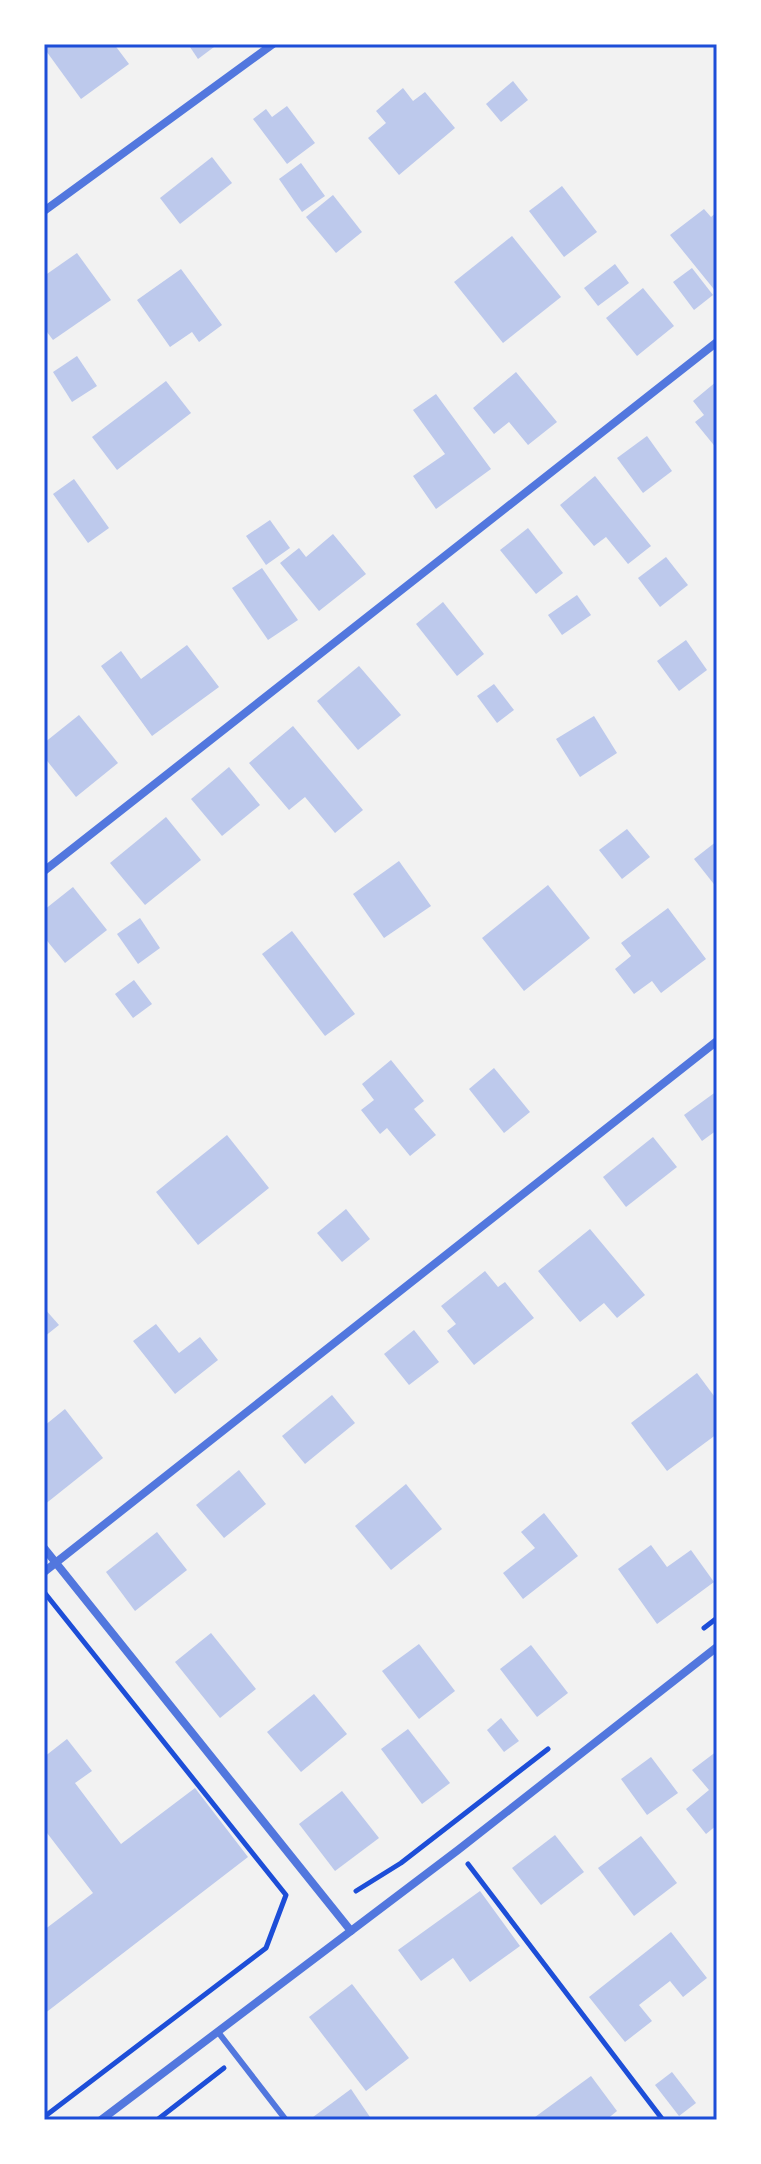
<svg xmlns="http://www.w3.org/2000/svg" width="761" height="2164" font-family="Ubuntu,sans-serif">
<style>
.building{fill:#bdc9ec}
.lines{fill:none;stroke-linecap:round;stroke-linejoin:round}
.path{stroke:#1d4ed8;stroke-width:5}
.service{stroke:#5277de;stroke-width:6}
.minor{stroke:#5277de;stroke-width:8}
.neatline{fill:none;stroke:#1d4ed8;stroke-width:3}
</style>
<rect width="100%" height="100%" fill="#f2f2f2"/>
<!-- building -->
<g class="building">
<path d="M44,44H114L129,64L81,99L44,48Z"/>
<path d="M188,44H218L198,59Z"/>
<path d="M513,81L528,100L501,122L486,104Z"/>
<path d="M403,88L413,101L425,92L455,128L399,175L368,138L386,123L376,111Z"/>
<path d="M287,106L315,143L287,164L253,119L266,109L272,117Z"/>
<path d="M212,157L232,183L180,224L160,198Z"/>
<path d="M301,163L325,196L302,212L279,179Z"/>
<path d="M562,186L597,232L564,257L529,211Z"/>
<path d="M333,195L362,232L336,253L306,217Z"/>
<path d="M704,209L711,217L717,212V293L670,235Z"/>
<path d="M512,236L561,297L503,343L454,282Z"/>
<path d="M77,253L111,300L53,340L44,328V276Z"/>
<path d="M615,264L629,283L598,306L584,288Z"/>
<path d="M692,268L713,295L694,310L673,282Z"/>
<path d="M181,269L222,325L199,342L192,332L170,347L137,300Z"/>
<path d="M643,288L674,326L637,356L606,318Z"/>
<path d="M77,356L97,386L72,402L53,372Z"/>
<path d="M516,372L557,422L528,445L509,422L494,434L473,408Z"/>
<path d="M166,381L191,413L117,470L92,437Z"/>
<path d="M717,381V449L695,422L704,415L693,401Z"/>
<path d="M436,394L491,469L436,509L413,476L445,454L413,410Z"/>
<path d="M647,436L672,471L643,493L617,458Z"/>
<path d="M595,476L651,546L628,564L606,537L594,546L560,505Z"/>
<path d="M74,479L109,528L88,543L53,494Z"/>
<path d="M270,520L290,548L266,565L246,536Z"/>
<path d="M528,528L563,573L536,594L500,550Z"/>
<path d="M333,534L366,574L319,611L280,563L299,548L306,557Z"/>
<path d="M666,557L688,585L660,607L638,578Z"/>
<path d="M262,568L298,620L268,640L232,588Z"/>
<path d="M577,595L591,615L562,635L548,615Z"/>
<path d="M443,602L484,654L457,676L416,624Z"/>
<path d="M686,640L707,670L679,691L657,661Z"/>
<path d="M187,645L219,687L152,736L101,666L121,651L141,679Z"/>
<path d="M359,666L401,715L358,750L317,701Z"/>
<path d="M494,684L514,710L497,723L477,696Z"/>
<path d="M79,715L118,763L76,797L44,757V743Z"/>
<path d="M594,716L617,753L580,777L556,739Z"/>
<path d="M293,726L363,810L335,833L305,797L289,810L249,763Z"/>
<path d="M229,767L260,805L222,836L191,799Z"/>
<path d="M166,817L201,860L145,905L110,863Z"/>
<path d="M627,829L650,857L622,879L599,850Z"/>
<path d="M717,841V888L694,859Z"/>
<path d="M399,861L431,906L384,938L353,894Z"/>
<path d="M548,885L590,938L524,991L482,938Z"/>
<path d="M73,887L107,930L65,963L44,937V910Z"/>
<path d="M668,908L706,959L661,993L652,981L634,994L615,969L631,956L621,943Z"/>
<path d="M140,918L160,948L138,964L117,934Z"/>
<path d="M292,931L355,1014L325,1036L262,954Z"/>
<path d="M134,980L152,1004L133,1018L115,994Z"/>
<path d="M391,1060L424,1101L414,1109L436,1135L410,1156L387,1128L380,1134L361,1110L374,1100L362,1084Z"/>
<path d="M494,1068L530,1112L504,1133L469,1089Z"/>
<path d="M717,1091V1130L702,1141L684,1115Z"/>
<path d="M227,1135L269,1188L198,1245L156,1192Z"/>
<path d="M653,1137L677,1167L626,1207L603,1177Z"/>
<path d="M346,1209L370,1239L342,1262L317,1233Z"/>
<path d="M590,1229L645,1295L617,1318L604,1303L580,1322L538,1271Z"/>
<path d="M485,1271L498,1287L505,1282L534,1318L474,1365L447,1331L456,1324L441,1306Z"/>
<path d="M44,1308L59,1325L44,1337Z"/>
<path d="M156,1324L179,1353L200,1337L218,1360L175,1394L133,1341Z"/>
<path d="M414,1330L439,1362L409,1385L384,1354Z"/>
<path d="M697,1373L717,1400V1434L667,1471L631,1423Z"/>
<path d="M332,1395L355,1423L305,1464L282,1436Z"/>
<path d="M65,1409L103,1458L44,1505V1426Z"/>
<path d="M239,1470L266,1504L224,1538L196,1505Z"/>
<path d="M406,1484L442,1529L391,1570L355,1526Z"/>
<path d="M544,1513L578,1556L523,1599L503,1573L535,1548L521,1532Z"/>
<path d="M157,1532L187,1570L135,1611L106,1572Z"/>
<path d="M651,1545L667,1567L691,1550L714,1582L657,1624L618,1569Z"/>
<path d="M211,1633L256,1689L220,1718L175,1662Z"/>
<path d="M419,1644L455,1691L419,1719L382,1671Z"/>
<path d="M531,1645L568,1693L537,1717L500,1669Z"/>
<path d="M314,1694L347,1734L301,1772L267,1732Z"/>
<path d="M501,1718L519,1741L504,1752L487,1730Z"/>
<path d="M408,1729L450,1783L422,1804L381,1749Z"/>
<path d="M67,1739L92,1771L75,1783L121,1844L195,1788L248,1857L44,2014V1930L93,1893L44,1829V1757Z"/>
<path d="M717,1751V1825L706,1834L686,1809L709,1790L692,1770Z"/>
<path d="M651,1757L678,1793L647,1815L621,1779Z"/>
<path d="M342,1791L379,1838L335,1871L299,1824Z"/>
<path d="M555,1835L584,1872L541,1905L512,1868Z"/>
<path d="M641,1836L677,1883L634,1916L598,1868Z"/>
<path d="M480,1891L520,1946L470,1982L453,1958L421,1981L398,1950Z"/>
<path d="M671,1932L707,1978L683,1997L670,1981L639,2005L652,2021L625,2042L589,1997Z"/>
<path d="M352,1984L409,2058L366,2091L309,2017Z"/>
<path d="M672,2072L696,2103L679,2116L655,2085Z"/>
<path d="M591,2076L617,2111L606,2120H531Z"/>
<path d="M351,2089L372,2120H309Z"/>
</g>
<g class="lines">
<!-- path -->
<g class="path">
<path d="M44,1592L286,1895L266,1948L44,2117"/>
<path d="M704,1628L717,1618"/>
<path d="M468,1864L663,2120"/>
<path d="M356,1891L401,1863L548,1749"/>
<path d="M157,2120L224,2068"/>
</g>
<!-- service -->
<path class="service" d="M218,2032L286,2120"/>
<!-- minor -->
<g class="minor">
<path d="M44,211L273,44"/>
<path d="M44,871L717,342"/>
<path d="M44,1548L351,1931"/>
<path d="M44,1572L717,1041"/>
<path d="M101,2120L458,1850L717,1647"/>
</g>
</g>
<!-- border -->
<rect width="761" height="2164" fill="none" stroke="#ffffff" stroke-width="92"/>
<rect x="46" y="46" width="669" height="2072" class="neatline"/>
</svg>
